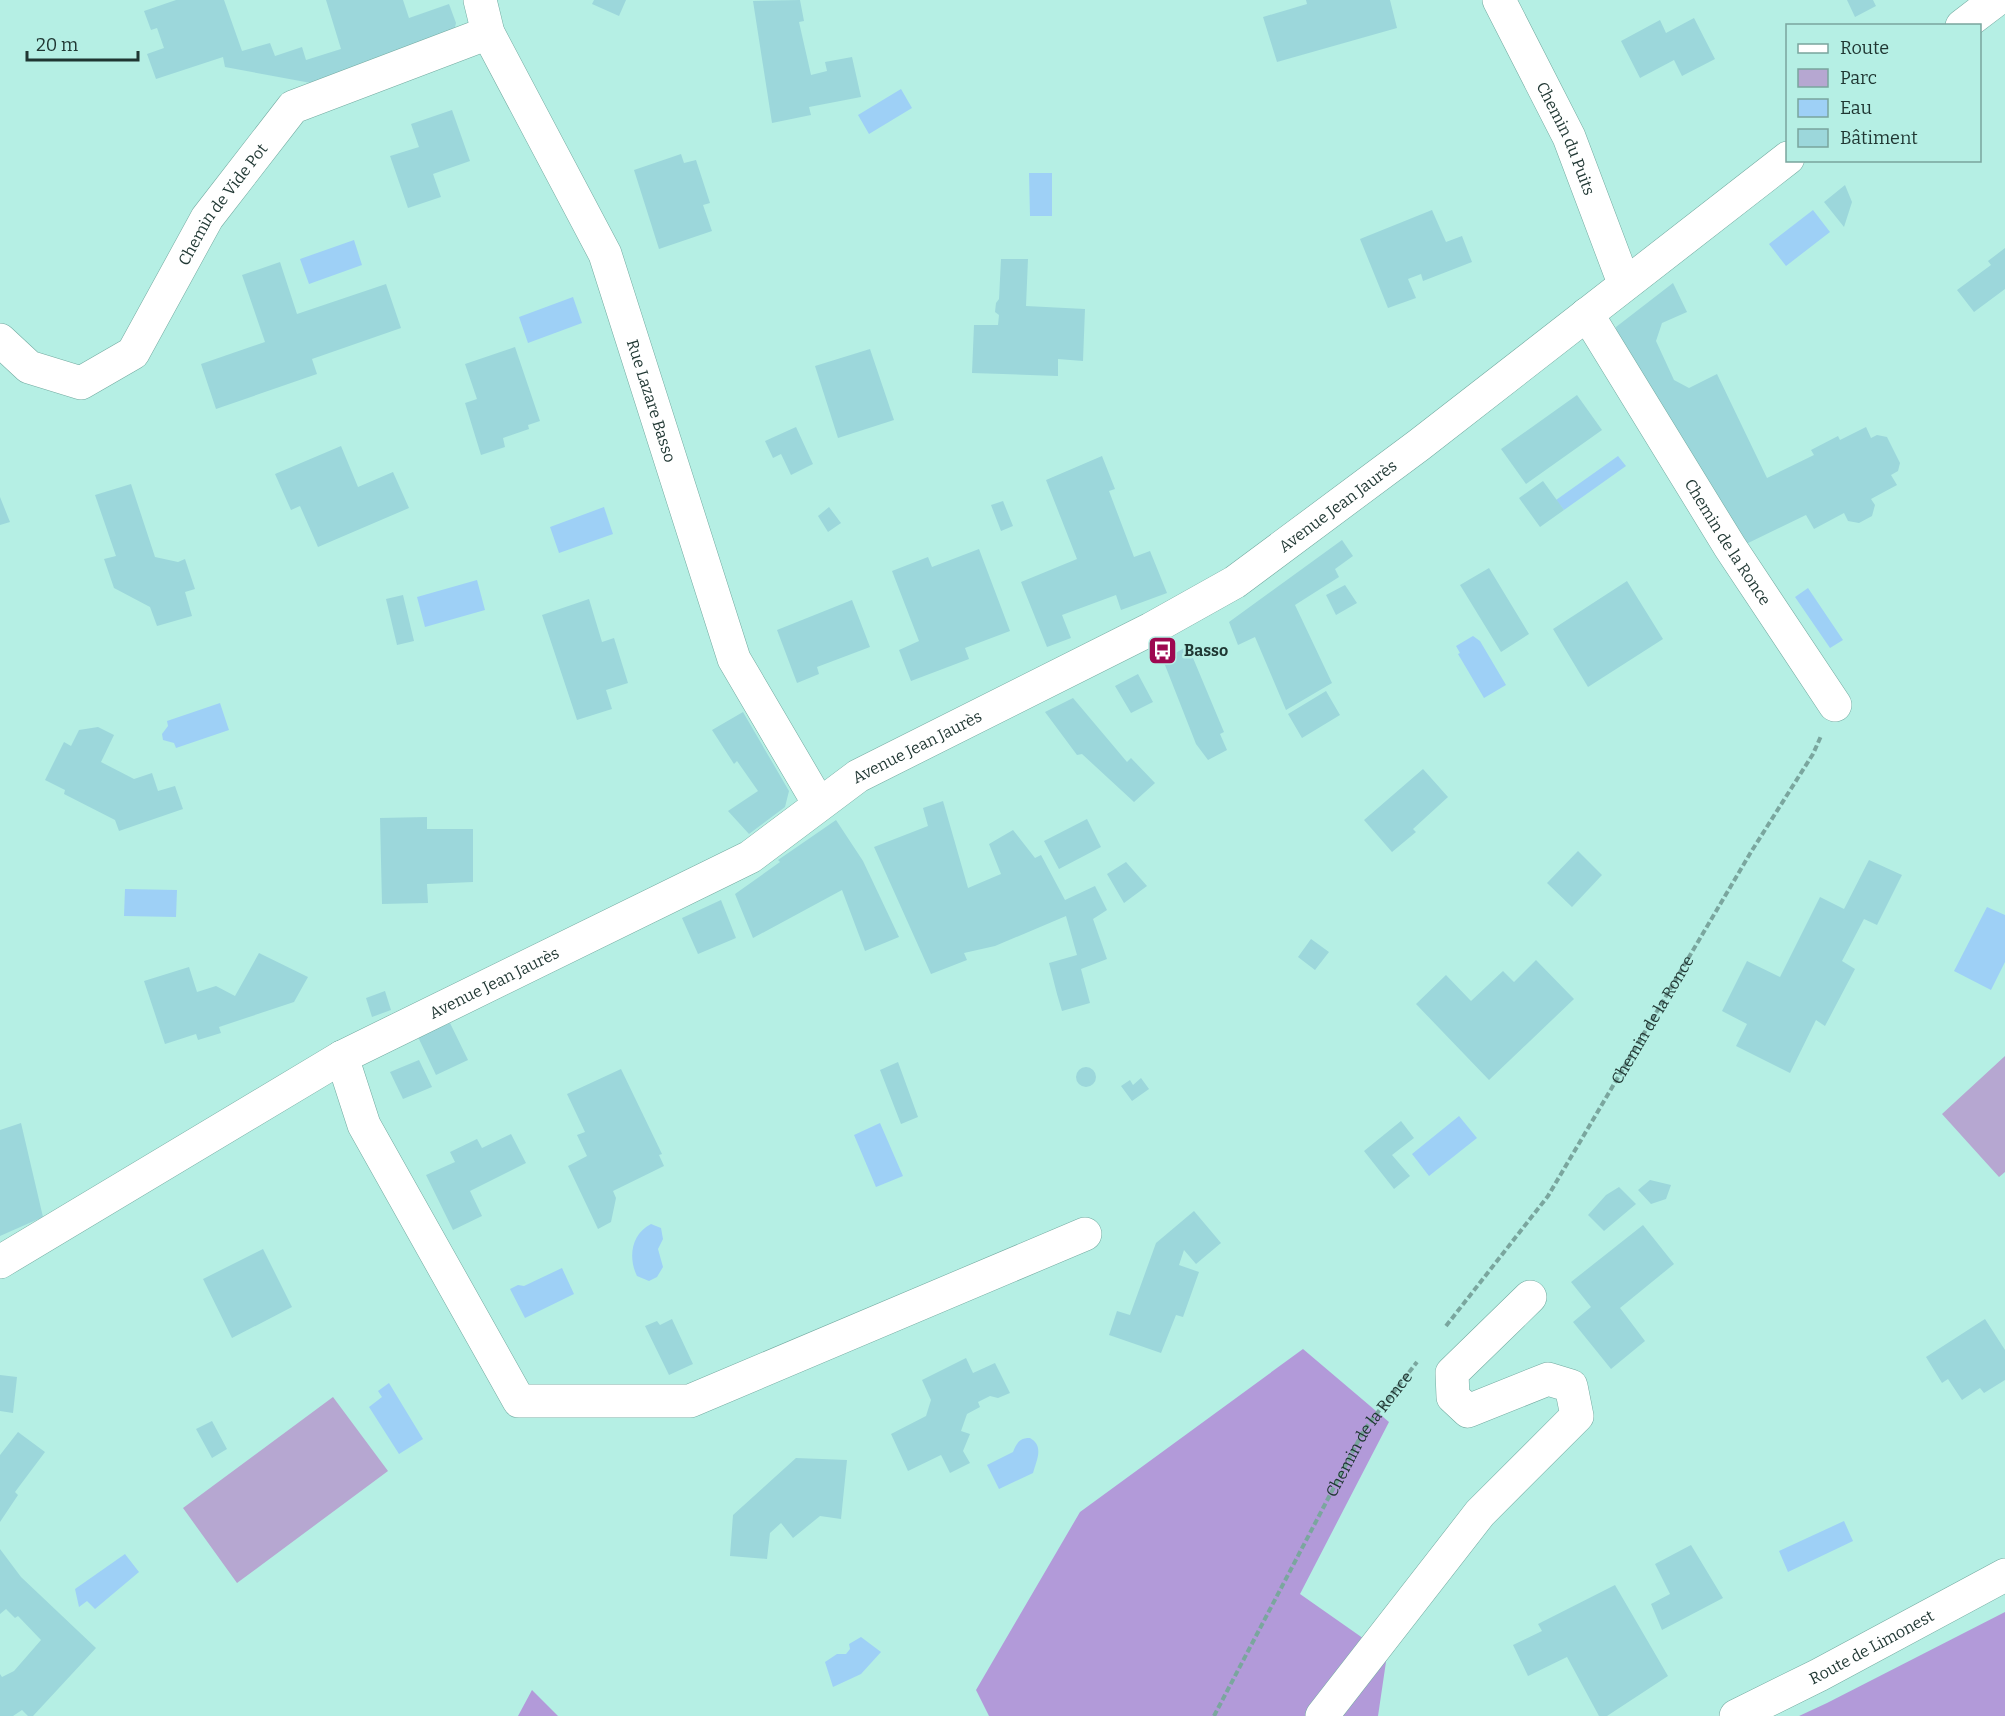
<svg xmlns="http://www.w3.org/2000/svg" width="2005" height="1716" viewBox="0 0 2005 1716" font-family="Bitter,serif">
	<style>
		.green { fill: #b6a7d1 }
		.forest { fill: #b29ad9 }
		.water { fill: #9ed0f6 }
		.building { fill: #9cd7db }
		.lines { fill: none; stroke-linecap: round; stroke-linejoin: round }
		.street-casing { stroke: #72aaa0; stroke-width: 34 }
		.secondary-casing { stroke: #72aaa0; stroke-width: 34 }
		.path { stroke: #7aa69e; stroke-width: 4; stroke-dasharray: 6 3; stroke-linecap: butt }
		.street { stroke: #fff; stroke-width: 33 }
		.secondary { stroke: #fff; stroke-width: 33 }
		.labels { text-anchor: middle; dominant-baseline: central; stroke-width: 5; stroke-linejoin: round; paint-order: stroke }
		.street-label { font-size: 16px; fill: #1f3632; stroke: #b5efe4 }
		.poi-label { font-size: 16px; font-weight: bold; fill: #1f3632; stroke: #b5efe4; text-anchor: start }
	</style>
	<rect width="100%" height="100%" fill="#b5efe4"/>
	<path class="green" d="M2005,1056V1172L1999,1177L1942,1114Z
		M333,1397L388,1471L237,1583L183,1508Z"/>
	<path class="forest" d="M1303,1349L1389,1422L1300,1594L1387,1655L1378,1716H989L976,1690L1080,1512Z
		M2005,1612V1716H1799L1827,1703Z
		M532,1690L558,1716H518Z"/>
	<path class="water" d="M901,89L912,108L869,134L858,115Z
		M1029,173H1052V216H1030Z
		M1813,210L1830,232L1786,266L1769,244Z
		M354,240L362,265L309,284L300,259Z
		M573,297L582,323L528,343L519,317Z
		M1618,456L1626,466L1564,510L1556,500Z
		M604,507L613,534L559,553L550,527Z
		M477,580L485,610L425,627L417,597Z
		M1808,588L1843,640L1830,648L1795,597Z
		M1473,636L1480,641L1506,685L1484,698L1458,654L1460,653L1456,646Z
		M220,703L229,730L176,748L174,743L163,740L162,734L168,726L167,721Z
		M125,889L177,890L176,917L124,916Z
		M1987,907L2005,915V962L1991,990L1954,971Z
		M1459,1116L1477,1138L1429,1176L1412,1154Z
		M880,1123L903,1176L876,1187L854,1135Z
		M651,1224L661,1228L663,1239L658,1249L663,1267L657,1277L649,1281L637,1276C628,1258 631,1234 651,1224Z
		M562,1268L574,1294L525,1318L510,1289L518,1285L524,1286Z
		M389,1383L423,1439L399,1454L369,1407L382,1397L378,1391Z
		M1030,1438C1044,1446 1037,1459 1033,1473L999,1489L987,1465L1013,1452C1017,1443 1019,1438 1030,1438Z
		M1844,1521L1853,1541L1788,1572L1779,1551Z
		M125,1554L139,1572L95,1609L87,1601L79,1607L75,1589Z
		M861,1637L881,1652L861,1674L833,1687L825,1662L837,1654H846L850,1649L849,1644Z"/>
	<path class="building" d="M176,0H224L242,51L270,43L275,56L302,47L306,60L341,49L326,0H403L409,18L449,4L456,23L454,32L311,83L225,67L223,57L156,79L147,54L164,48L157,28L151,30L144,11Z
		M594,0H626L619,16L592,4Z
		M800,0L804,21L799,22L811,75L827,71L825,62L852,57L861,97L809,107L811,115L772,123L753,1Z
		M1306,0H1390L1397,28L1277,62L1263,17L1307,4Z
		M1847,0H1873L1876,6L1855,17Z
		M1694,18L1715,59L1682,76L1674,60L1640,78L1621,41L1660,20L1666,33Z
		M452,110L470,161L433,174L441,197L408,208L390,156L419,147L411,124Z
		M681,154L684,163L696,160L710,203L703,205L712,231L659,249L634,170Z
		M1845,185L1852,202L1844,227L1824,202Z
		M1432,210L1446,242L1462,236L1472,262L1423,281L1421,274L1408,279L1416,298L1388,308L1360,239Z
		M2005,248V289L1974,312L1957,290L1991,265L1988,261Z
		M1001,259H1028L1026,306L1085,309L1083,361L1058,359V376L972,373L974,325H998L999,315L995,312L996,303L999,299Z
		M280,262L297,314L386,284L401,328L312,359L317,374L216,409L201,364L265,342L242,275Z
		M1673,283L1687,312L1662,323L1656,341L1674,380L1689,388L1717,374L1767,478L1814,455L1811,450L1838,436L1840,440L1866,427L1871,438L1877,435L1887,437L1900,463L1898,471L1891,475L1897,485L1871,499L1875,505L1872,516L1859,523L1848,521L1844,513L1814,529L1806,515L1744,545L1617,338L1616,327Z
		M515,347L540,421L528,425L529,429L503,438L505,447L481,455L465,403L477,399L465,364Z
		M870,349L894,420L838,438L815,366Z
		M1577,395L1602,430L1526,484L1501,449Z
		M796,427L813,464L791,475L781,454L773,458L765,441Z
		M341,446L358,487L393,472L409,508L318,547L300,506L291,510L275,474Z
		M1102,456L1115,489L1109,491L1134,557L1150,551L1167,593L1121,610L1116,595L1062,615L1071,638L1047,647L1021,582L1077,559L1046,480Z
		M1543,481L1564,510L1540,527L1519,498Z
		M131,484L155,557L178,562L185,559L195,589L185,592L192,616L157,626L150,607L114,588L104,559L116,556L95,495Z
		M0,497L10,522L0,525Z
		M1003,501L1013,526L1001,531L991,505Z
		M829,507L841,523L828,532L818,516Z
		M1342,540L1353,556L1335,569L1339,577L1295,605L1332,683L1286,710L1255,637L1238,645L1229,622Z
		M979,549L1010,631L965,648L969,659L911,681L899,650L919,641L892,571L928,557L932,567Z
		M1489,568L1529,634L1501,652L1460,585Z
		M1627,581L1663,639L1588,687L1553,629Z
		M1345,585L1357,603L1336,615L1326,595Z
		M403,595L414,641L397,645L386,599Z
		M589,599L602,642L614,638L628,683L606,690L612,709L577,720L542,615Z
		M852,600L870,647L817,667L819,674L797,683L777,630Z
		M1188,646L1224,732L1220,734L1227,750L1208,760L1196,744L1163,660Z
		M1138,674L1153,702L1131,713L1115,686Z
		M1326,691L1340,715L1302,738L1288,714Z
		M1073,698L1127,762L1131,758L1155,783L1134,802L1082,754L1077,755L1045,712Z
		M743,712L789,791L785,807L749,834L728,811L758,791L737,761L734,764L712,730Z
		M98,727L114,735L101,762L134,779L152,773L158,791L175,786L183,809L119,831L115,820L64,794L65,790L45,780L64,742L71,746L79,730Z
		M1423,769L1448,797L1413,829L1416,832L1392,852L1364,820Z
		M943,801L968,888L1001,874L989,844L1013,830L1035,858L1041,855L1065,900L1095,886L1107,910L1093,919L1107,959L1081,969L1090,1003L1062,1011L1057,994L1049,963L1077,955L1066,916L995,946L964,953L967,960L931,974L874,847L928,826L923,808Z
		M427,817V829H473V882L427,884L428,903L382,904L380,818Z
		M1087,819L1101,847L1059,869L1044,841Z
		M836,820L863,861L899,937L865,951L842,890L753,938L735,894L780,862L778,860Z
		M1578,851L1602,875L1572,907L1547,883Z
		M1869,860L1902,875L1877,925L1864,919L1842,961L1855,969L1825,1026L1816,1020L1790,1073L1736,1046L1747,1024L1722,1011L1747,961L1780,977L1820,897L1844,909Z
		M1126,862L1147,886L1124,903L1107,874Z
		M721,900L736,938L698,954L682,918Z
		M1311,939L1329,952L1315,970L1298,957Z
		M259,953L308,977L294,1002L219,1027L221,1033L198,1040L196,1034L165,1044L144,981L189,967L197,992L216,986L235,996Z
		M1536,960L1574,999L1489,1080L1416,1004L1446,975L1471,1001L1503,971L1514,982Z
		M385,991L391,1010L372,1017L366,998Z
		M450,1023L468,1060L436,1075L418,1037Z
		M419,1060L432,1087L403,1099L390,1072Z
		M898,1062L918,1117L901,1124L880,1070Z
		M1076 1077a10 10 0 1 1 20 0a10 10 0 1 1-20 0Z
		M621,1069L662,1154L659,1155L664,1166L613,1191L616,1198L611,1222L598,1229L568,1166L587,1156L577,1135L585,1132L567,1094Z
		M1141,1078L1149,1089L1132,1101L1121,1086L1130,1080L1133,1085Z
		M1401,1121L1414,1138L1392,1155L1410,1176L1394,1189L1364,1151Z
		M21,1123L43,1217L0,1236V1130Z
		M511,1134L526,1163L470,1191L482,1216L453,1230L426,1175L455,1162L450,1152L477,1139L482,1148Z
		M1650,1180L1671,1185L1666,1199L1651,1204L1638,1190Z
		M1619,1187L1636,1204L1604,1231L1588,1215L1606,1195Z
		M1194,1211L1221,1243L1196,1264L1184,1250L1179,1265L1199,1272L1183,1317L1176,1315L1161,1353L1109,1335L1117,1311L1130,1315L1156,1243Z
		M1643,1225L1674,1264L1620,1308L1645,1341L1611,1369L1573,1322L1591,1307L1571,1282Z
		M263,1249L292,1307L232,1338L203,1279Z
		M672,1319L693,1364L669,1375L645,1326L657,1321L660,1325Z
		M1985,1319L2005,1350V1380L1984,1393L1980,1388L1962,1400L1948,1379L1942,1383L1926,1357Z
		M966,1358L973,1373L995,1363L1010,1393L998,1398L990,1396L978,1402L980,1407L967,1414L961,1431L970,1434L963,1451L970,1463L950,1473L941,1455L908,1471L891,1434L926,1416L931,1400L922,1380Z
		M0,1375L17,1377L13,1413L0,1411Z
		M212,1421L227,1449L212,1458L196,1429Z
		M18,1432L45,1452L15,1492L18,1495L0,1522V1455Z
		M796,1458L847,1460L841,1519L820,1516L793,1538L781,1523L770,1533L767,1559L730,1556L733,1515Z
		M1691,1545L1723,1598L1662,1630L1651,1604L1670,1594L1655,1564Z
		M0,1549L21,1577L96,1648L33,1716H28L22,1710L13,1716H0V1674L2,1677L14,1671L41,1640L18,1616L15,1618L6,1609L0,1614Z
		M1615,1585L1668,1676L1607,1716H1599L1567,1657L1528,1676L1513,1645L1542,1631L1538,1624Z"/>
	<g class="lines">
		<defs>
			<g id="street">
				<path id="s3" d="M480,0L488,33L605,254L734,659L819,804"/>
				<path id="s4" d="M1499,0L1569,137L1624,283"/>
				<path id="s5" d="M1587,314L1730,547L1835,705"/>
				<path id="s6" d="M0,340L29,367L81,383L133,353L207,218L293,107L488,33"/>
				<path d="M342,1057L364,1125L519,1401H690L1085,1234"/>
				<path d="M1322,1716L1480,1513L1577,1416L1571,1386L1548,1379L1468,1411L1453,1397L1452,1373L1530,1297"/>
			</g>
			<g id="secondary">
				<path d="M1962,26L1996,0"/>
				<path id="s7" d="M0,1262L342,1057L750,857L858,776L1151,629L1235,582L1419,445L1788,158"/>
				<path id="s8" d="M1736,1716L1819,1675L2005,1575"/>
			</g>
		</defs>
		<use href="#street" class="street-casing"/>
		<use href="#secondary" class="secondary-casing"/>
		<g class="path">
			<path id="s1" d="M1446,1326L1548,1196L1751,852L1813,754L1821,736"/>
			<path id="s2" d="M1214,1716L1364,1430L1417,1362"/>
		</g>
		<use href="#street" class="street"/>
		<use href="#secondary" class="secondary"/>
	</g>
	<defs>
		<symbol id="bus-square" viewBox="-11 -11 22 22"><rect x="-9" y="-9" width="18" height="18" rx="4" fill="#9e0850" stroke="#b5efe4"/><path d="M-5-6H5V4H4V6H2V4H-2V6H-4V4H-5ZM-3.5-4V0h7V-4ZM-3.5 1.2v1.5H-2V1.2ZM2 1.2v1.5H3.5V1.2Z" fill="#fff"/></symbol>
	</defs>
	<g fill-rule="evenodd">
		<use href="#bus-square" x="1146" y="634" width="33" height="33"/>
	</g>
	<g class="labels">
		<g class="street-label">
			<text stroke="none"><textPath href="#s4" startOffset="154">Chemin du Puits</textPath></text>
			<text stroke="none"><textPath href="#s6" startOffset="328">Chemin de Vide Pot</textPath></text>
			<text stroke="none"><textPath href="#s3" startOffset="438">Rue Lazare Basso</textPath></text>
			<text stroke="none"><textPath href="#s7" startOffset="1540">Avenue Jean Jaurès</textPath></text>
			<text stroke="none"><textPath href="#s5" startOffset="268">Chemin de la Ronce</textPath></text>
			<text stroke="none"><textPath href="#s7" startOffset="1054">Avenue Jean Jaurès</textPath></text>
			<text stroke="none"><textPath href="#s7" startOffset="568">Avenue Jean Jaurès</textPath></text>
			<text stroke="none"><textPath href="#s1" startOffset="370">Chemin de la Ronce</textPath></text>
			<text stroke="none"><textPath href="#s2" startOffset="322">Chemin de la Ronce</textPath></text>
			<text stroke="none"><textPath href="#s8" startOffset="152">Route de Limonest</textPath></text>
		</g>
		<g class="poi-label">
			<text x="1184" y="650">Basso</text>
		</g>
	</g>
	<rect x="1786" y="24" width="195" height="138" fill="#b5efe4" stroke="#79a59d" stroke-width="1.5"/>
	<rect x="1798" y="44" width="30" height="9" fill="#ffffff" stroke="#79a59d" stroke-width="1.5"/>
	<text x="1840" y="54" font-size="18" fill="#1f3632">Route</text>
	<rect x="1798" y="69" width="30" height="18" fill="#b6a7d1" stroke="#79a59d" stroke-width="1.5"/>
	<text x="1840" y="84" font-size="18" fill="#1f3632">Parc</text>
	<rect x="1798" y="99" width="30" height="18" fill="#9ed0f6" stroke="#79a59d" stroke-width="1.5"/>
	<text x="1840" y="114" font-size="18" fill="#1f3632">Eau</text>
	<rect x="1798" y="129" width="30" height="18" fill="#9cd7db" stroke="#79a59d" stroke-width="1.5"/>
	<text x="1840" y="144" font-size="18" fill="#1f3632">Bâtiment</text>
	<path d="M27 51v9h111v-9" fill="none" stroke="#1f3632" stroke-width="3"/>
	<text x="36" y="51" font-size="18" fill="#1f3632" stroke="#b5efe4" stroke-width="4.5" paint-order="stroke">20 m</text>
</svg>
